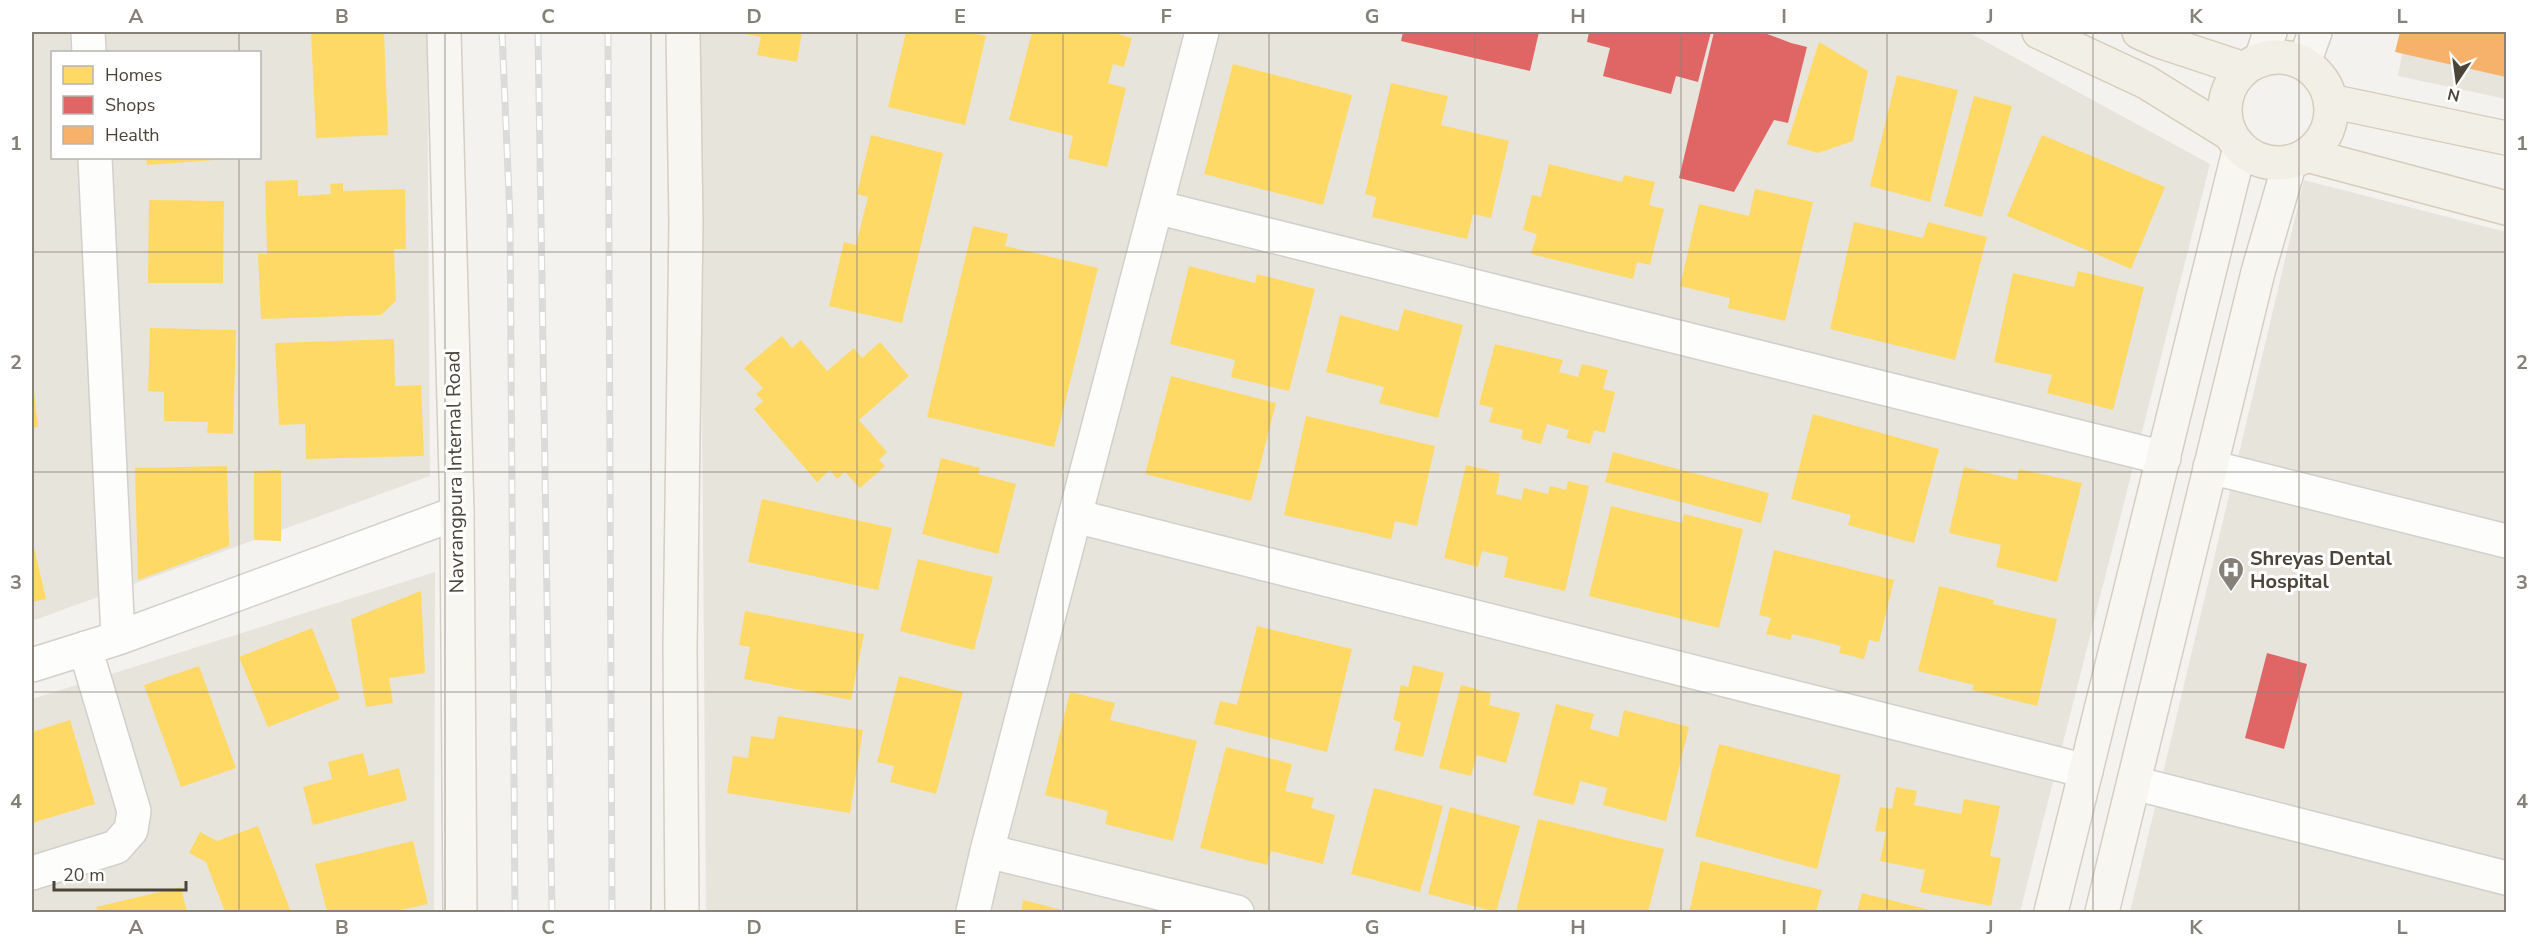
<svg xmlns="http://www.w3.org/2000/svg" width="2538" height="944" viewBox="0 0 2538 944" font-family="'Nunito Sans',sans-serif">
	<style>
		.residential { fill: #e7e4dc; fill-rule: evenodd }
		.homes { fill: #ffd966 }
		.shops { fill: #e06666 }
		.health { fill: #f6b26b }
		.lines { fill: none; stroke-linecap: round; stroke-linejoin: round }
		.street-casing { stroke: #d2d0cb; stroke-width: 36 }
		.secondary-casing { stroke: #d3cfc5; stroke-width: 36 }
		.primary-casing { stroke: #d6cebb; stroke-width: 36 }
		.street { stroke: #fdfdfc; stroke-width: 33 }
		.secondary { stroke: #f7f6f1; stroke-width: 33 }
		.primary { stroke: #f2efe6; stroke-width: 33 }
		.rail-casing { stroke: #dbdbda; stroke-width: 7 }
		.rail { stroke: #fff; stroke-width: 4.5; stroke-dasharray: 14; stroke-linecap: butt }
		.grid { fill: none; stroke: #868178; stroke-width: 1.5; stroke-opacity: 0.55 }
		.labels { text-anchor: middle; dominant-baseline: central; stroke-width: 6; stroke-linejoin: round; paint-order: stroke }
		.street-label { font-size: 20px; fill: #4b4439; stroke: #fff }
		.poi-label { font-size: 20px; font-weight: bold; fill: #4b4439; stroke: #fff; text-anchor: start }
		.neatline { fill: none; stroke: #868178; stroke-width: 2 }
		.grid-label { font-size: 20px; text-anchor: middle; font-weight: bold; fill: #868178 }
	</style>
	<rect width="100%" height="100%" fill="#f4f2ee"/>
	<path class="residential" d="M32,32H427L430,476L32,621ZM52,52H260V158H52Z
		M699,32H1968L2210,164L2020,912H706Z
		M2406,32H2506V99L2398,76Z
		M2304,180L2506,232V912H2130Z
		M435,572L434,912H32V699Z"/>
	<path class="homes" d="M311,32H384L388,135L316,138Z
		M734,32H802L797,62L757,55L761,37Z
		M906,32H966L986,36L965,125L888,107Z
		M1032,32H1111L1132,38L1124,67L1113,64L1108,83L1126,88L1107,167L1068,158L1073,136L1009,120Z
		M1819,42L1868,71L1853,141L1818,153L1787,144Z
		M1233,64L1352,95L1323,205L1204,174Z
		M1897,75L1958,90L1930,202L1870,186Z
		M1391,83L1448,96L1441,125L1509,141L1491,218L1473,214L1467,239L1372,217L1376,197L1365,194Z
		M1974,96L2012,106L1982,217L1944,206Z
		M871,135L943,153L902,323L829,306L844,242L856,245L868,197L857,194Z
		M2042,135L2165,187L2131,269L2007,216Z
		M146,158H229V159L147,165Z
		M1549,164L1622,182L1624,175L1655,182L1649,205L1664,209L1650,265L1637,262L1633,279L1531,254L1537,234L1523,230L1532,195L1541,197Z
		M298,180V196L331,194L330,184L343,183V191L405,189L406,249H394L396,301L381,315L261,319L258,254H267L265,181Z
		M1755,189L1813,202L1785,321L1728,308L1730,298L1680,286L1699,204L1749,216Z
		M149,200L224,201L223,283H148Z
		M1854,222L1923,238L1928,222L1987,237L1955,360L1830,329Z
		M973,226L1008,234L1005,246L1098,268L1054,447L927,417Z
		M1189,266L1255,283L1257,274L1315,289L1289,391L1231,377L1235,360L1170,344Z
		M2078,271L2144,287L2113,410L2047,393L2052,375L1994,362L2013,273L2074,287Z
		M1404,309L1463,325L1438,418L1379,403L1384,387L1326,372L1340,315L1398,331Z
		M150,328L236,330L233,434L207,433L208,422L164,421V392L148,391Z
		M782,336L792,348L801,340L827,371L854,348L862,358L880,342L909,376L859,420L887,452L879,460L885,466L860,488L845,472L837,479L830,470L817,482L754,409L763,401L756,394L763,388L744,368Z
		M394,339L395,386L421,385L424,456L306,459L305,424L279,425L275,343Z
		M1495,344L1563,360L1559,372L1578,377L1582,364L1608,370L1603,389L1615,392L1605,433L1594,430L1590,444L1566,438L1569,430L1547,424L1541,444L1521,439L1523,430L1489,422L1493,408L1479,404Z
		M32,374L38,427L32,428Z
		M1171,376L1276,403L1251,501L1145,474Z
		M1813,414L1939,449L1914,543L1848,525L1851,515L1791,499Z
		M1306,416L1435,446L1417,526L1395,521L1391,539L1284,515Z
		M1613,452L1769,493L1761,523L1605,482Z
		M941,458L980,468L978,474L1016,484L998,554L922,534Z
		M1466,465L1500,473L1496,494L1521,500L1524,488L1548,494L1550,486L1566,490L1568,481L1589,486L1565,591L1504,577L1508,557L1482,551L1478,567L1444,558Z
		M227,466L229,546L138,580L135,468Z
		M1964,467L2017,480L2019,469L2082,483L2057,582L1996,567L2001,545L1949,533Z
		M281,470V541L254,540V471Z
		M762,499L892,528L878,590L748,562Z
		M1611,506L1682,523L1684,514L1743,529L1719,628L1589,596Z
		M32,539L46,599L32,602Z
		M1774,550L1894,580L1879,642L1869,640L1864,659L1839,653L1841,646L1818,640L1792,634L1791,640L1766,634L1771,618L1759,615Z
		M918,559L993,577L974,650L900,631Z
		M1939,586L1994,600L1993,604L2057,619L2037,706L1972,690L1974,685L1918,671Z
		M421,591L425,673L389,678L393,703L366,707L351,619Z
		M745,611L864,634L851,700L744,679L750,647L739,645Z
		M1257,626L1352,649L1327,752L1214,724L1220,701L1237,705Z
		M312,628L340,699L268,727L239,657Z
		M1413,665L1444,673L1423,757L1394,750L1401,722L1393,720L1401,685L1408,687Z
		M199,666L236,768L181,787L144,685Z
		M899,676L963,692L936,794L890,782L894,766L877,762Z
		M1461,685L1491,693L1489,705L1520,713L1506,763L1477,755L1471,776L1439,768Z
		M1070,692L1115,703L1110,720L1197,741L1173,841L1105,824L1108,811L1045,795Z
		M1556,704L1594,714L1590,729L1618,737L1624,710L1689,727L1666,821L1603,805L1607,788L1580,781L1574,805L1533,795Z
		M778,716L863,730L850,813L727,793L733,756L748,758L751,736L774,739Z
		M70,720L95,804L32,823V732Z
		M1719,744L1841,775L1817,869L1695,836Z
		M1226,747L1292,764L1285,791L1314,798L1311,808L1335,815L1323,864L1271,851L1267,865L1200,848Z
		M363,753L369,776L399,768L407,800L313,825L303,787L332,779L328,762Z
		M1896,787L1917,791L1914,805L1961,814L1964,799L2000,806L1990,856L2001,858L1991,906L1920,892L1925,870L1880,861L1886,832L1875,831L1880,807L1892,809Z
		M1374,788L1443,806L1420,892L1351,874Z
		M1450,807L1520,826L1496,912L1428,894Z
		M1538,819L1664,849L1648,912H1516Z
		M258,826L291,912H225L206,862L189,853L200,832L217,841Z
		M413,841L428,904L391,912H327L315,864Z
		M1701,861L1822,890L1816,912H1689Z
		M181,887L187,912H98L96,907Z
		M1862,893L1938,912H1857Z
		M1023,900L1070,912H1021Z"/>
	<path class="shops" d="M1403,32H1539L1530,71L1401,41Z
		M1589,32H1711L1698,82L1676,76L1671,94L1603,76L1610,48L1587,42Z
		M1714,32H1762L1791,43L1807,47L1788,123L1774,120L1734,192L1679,178Z
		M2267,653L2307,664L2284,749L2245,738Z"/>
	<path class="health" d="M2400,32H2506V77L2395,52Z"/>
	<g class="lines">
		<defs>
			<path id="street" d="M88,32L89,52
				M95,158L118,638
				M1156,207L2164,458
				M2210,467L2506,541
				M1075,516L2086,771
				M32,665L118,638L457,513
				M2134,783L2506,878
				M987,851L1237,912
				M32,873L116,847L131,830L134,811L85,648
				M973,912L987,851L1202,32"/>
			<path id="secondary" d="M444,32L457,513L460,912
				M2261,60L2270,32
				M2304,63L2315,32
				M682,912L680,647L686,223L683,32
				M2051,912L2240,147
				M2102,912L2258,272L2290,162"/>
			<path id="primary" d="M2039,32L2146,82L2230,134
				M2139,32L2159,41L2244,69
				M2225 110a53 53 0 1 1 106 0a53 53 0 1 1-106 0Z
				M2330,101L2506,138
				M2307,155L2506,208"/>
		</defs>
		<use href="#street" class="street-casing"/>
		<use href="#secondary" class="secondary-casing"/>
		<use href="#primary" class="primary-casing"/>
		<use href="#street" class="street"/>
		<use href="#secondary" class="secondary"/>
		<use href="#primary" class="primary"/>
		<defs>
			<path id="rail" d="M502,32L510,218L515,912
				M538,32L552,912
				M608,32L612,912"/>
		</defs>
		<use href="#rail" class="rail-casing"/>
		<use href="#rail" class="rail"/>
	</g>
	<path class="grid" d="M239,32V52M445,32V912M651,32V912M857,32V912M1063,32V912M1269,32V912M1475,32V912M1681,32V912M1887,32V912M2093,32V912M2299,32V912M239,158V912M32,252H2506M32,472H2506M32,692H2506"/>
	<defs>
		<symbol id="hospital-pin" viewBox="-11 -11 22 30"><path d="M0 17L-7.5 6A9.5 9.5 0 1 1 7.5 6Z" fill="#868178" stroke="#fff"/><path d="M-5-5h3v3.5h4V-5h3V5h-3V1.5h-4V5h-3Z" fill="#fff"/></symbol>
	</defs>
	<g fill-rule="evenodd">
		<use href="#hospital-pin" x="2216" y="555" width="30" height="40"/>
	</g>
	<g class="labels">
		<g class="street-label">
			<text transform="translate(455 472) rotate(-91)">Navrangpura Internal Road</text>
		</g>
		<g class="poi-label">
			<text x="2250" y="558">Shreyas Dental<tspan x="2250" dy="23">Hospital</tspan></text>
		</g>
	</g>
	<rect width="2538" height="944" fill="none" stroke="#ffffff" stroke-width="66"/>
	<rect x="51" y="51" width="210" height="108" fill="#ffffff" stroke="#b7b4b0" stroke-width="1.5"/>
	<rect x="63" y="66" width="30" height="18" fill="#ffd966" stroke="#b7b4b0" stroke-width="1.5"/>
	<text x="105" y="81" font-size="18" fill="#4b4439">Homes</text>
	<rect x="63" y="96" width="30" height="18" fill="#e06666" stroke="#b7b4b0" stroke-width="1.5"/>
	<text x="105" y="111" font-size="18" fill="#4b4439">Shops</text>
	<rect x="63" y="126" width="30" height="18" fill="#f6b26b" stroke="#b7b4b0" stroke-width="1.5"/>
	<text x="105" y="141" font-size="18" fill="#4b4439">Health</text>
	<g transform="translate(2457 81) rotate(193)" stroke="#ffffff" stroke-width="4.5" paint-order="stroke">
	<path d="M0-4.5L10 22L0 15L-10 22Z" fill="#4b4439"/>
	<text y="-9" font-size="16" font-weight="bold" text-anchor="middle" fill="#4b4439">N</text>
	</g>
	<path d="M54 881v9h132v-9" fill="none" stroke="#4b4439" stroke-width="3"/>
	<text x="63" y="881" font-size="18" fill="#4b4439" stroke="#ffffff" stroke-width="4.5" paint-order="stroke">20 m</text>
	<rect x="33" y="33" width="2472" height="878" class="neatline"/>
	<g class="grid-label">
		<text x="136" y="23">A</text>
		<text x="342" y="23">B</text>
		<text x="548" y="23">C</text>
		<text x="754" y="23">D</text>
		<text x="960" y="23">E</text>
		<text x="1166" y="23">F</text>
		<text x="1372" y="23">G</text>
		<text x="1578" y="23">H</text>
		<text x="1784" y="23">I</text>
		<text x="1990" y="23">J</text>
		<text x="2196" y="23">K</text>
		<text x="2402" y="23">L</text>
		<text x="16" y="150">1</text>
		<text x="2522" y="150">1</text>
		<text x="16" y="369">2</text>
		<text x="2522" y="369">2</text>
		<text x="16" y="589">3</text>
		<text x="2522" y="589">3</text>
		<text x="16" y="808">4</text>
		<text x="2522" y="808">4</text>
		<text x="136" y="934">A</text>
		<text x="342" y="934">B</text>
		<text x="548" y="934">C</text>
		<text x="754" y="934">D</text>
		<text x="960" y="934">E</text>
		<text x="1166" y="934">F</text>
		<text x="1372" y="934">G</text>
		<text x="1578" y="934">H</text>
		<text x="1784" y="934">I</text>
		<text x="1990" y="934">J</text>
		<text x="2196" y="934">K</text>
		<text x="2402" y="934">L</text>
	</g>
</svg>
